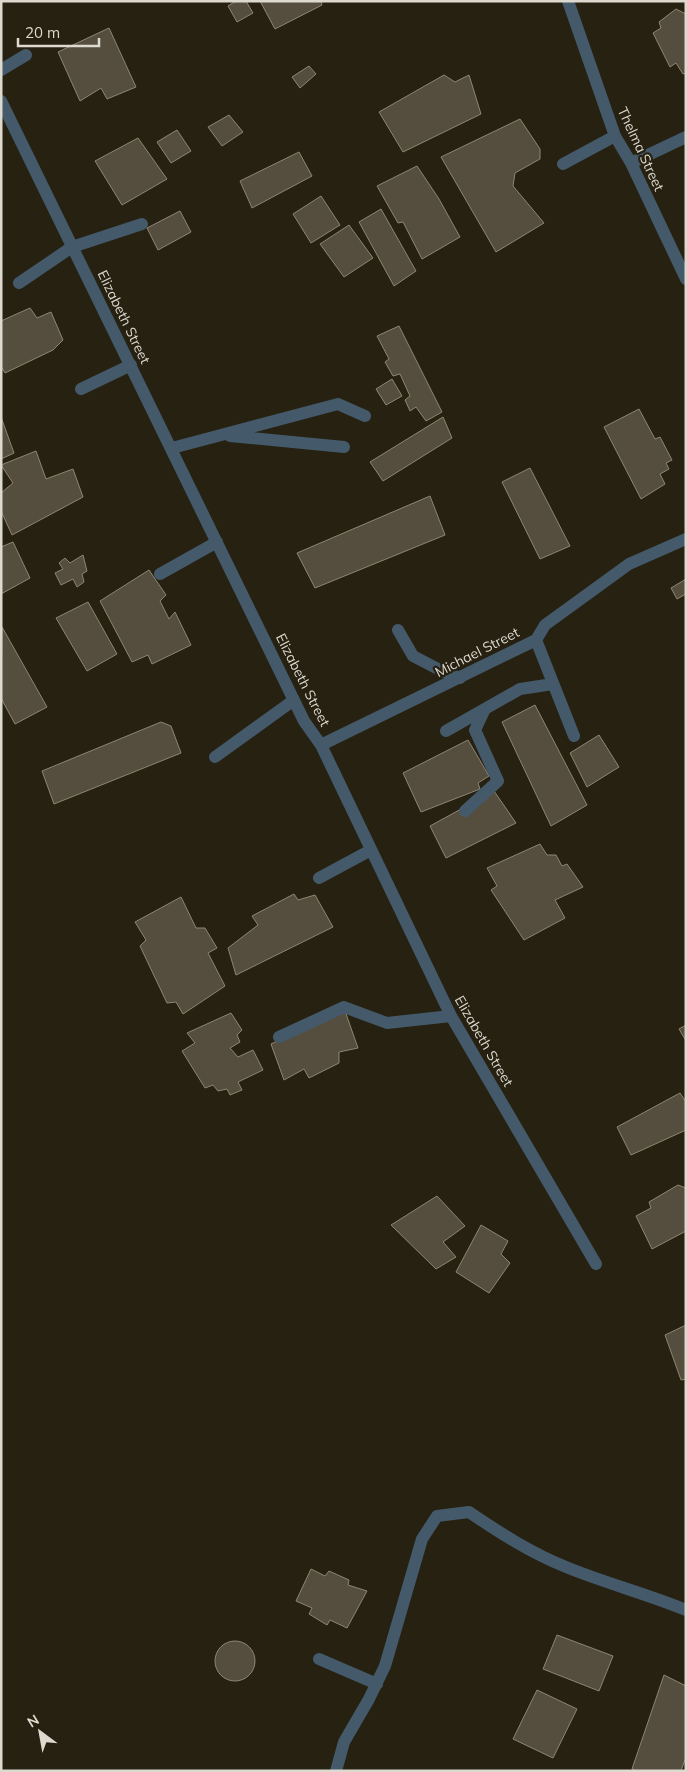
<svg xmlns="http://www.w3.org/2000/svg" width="687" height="1772" viewBox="0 0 687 1772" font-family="Mulish,sans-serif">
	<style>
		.building { fill: #554e3e; stroke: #8e8674 }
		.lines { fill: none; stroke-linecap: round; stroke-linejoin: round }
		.minor { stroke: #445a6a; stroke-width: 12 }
		.labels { text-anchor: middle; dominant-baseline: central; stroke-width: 4.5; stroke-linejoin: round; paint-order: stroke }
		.street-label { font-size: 14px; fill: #ddd9cf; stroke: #272112 }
	</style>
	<rect width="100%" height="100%" fill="#272112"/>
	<path class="building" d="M236,1H246L253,13L237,22L228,6Z
		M260,1H321L322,5L275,29Z
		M676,9L686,14V73L683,74L676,63L670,67L653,33L661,28L659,22Z
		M109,28L136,87L107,99L101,88L80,101L58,52Z
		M309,66L316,74L300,88L292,77Z
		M444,75L455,82L469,75L481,114L403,152L379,112Z
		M229,115L243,132L222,146L208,127Z
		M520,119L540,149V159L515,173L513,186L544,223L496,252L441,157Z
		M177,130L191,151L171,163L157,142Z
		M138,138L167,179L122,205L95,161Z
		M299,152L312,176L252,208L240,181Z
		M417,166L439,199L460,237L422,259L403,222L398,223L377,186Z
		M321,196L340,225L311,243L293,214Z
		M381,209L416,271L394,286L359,222Z
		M180,211L191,232L158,250L147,228Z
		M349,225L373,258L344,277L320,244Z
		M30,308L37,318L51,312L63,340L53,350L5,373L1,366V321Z
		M399,326L442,412L426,421L416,407L410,411L405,400L410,396L400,374L393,376L385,362L389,359L377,336Z
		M392,379L402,396L386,405L376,389Z
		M639,409L655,439L660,437L672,460L666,463L669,469L660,474L665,484L641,499L604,427Z
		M1,417L14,453L1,459Z
		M443,417L452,438L383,481L370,462Z
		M36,451L46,479L73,469L83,497L12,535L1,511V493L13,483L1,465Z
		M530,468L570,546L540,559L502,482Z
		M430,496L445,535L315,588L297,553Z
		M13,542L30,578L1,594V547Z
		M83,555L87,571L82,574L84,582L77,587L73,579L61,585L55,573L63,569L59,563L65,558L70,563Z
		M149,570L166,595L160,601L169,619L175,612L191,645L152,664L148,655L132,662L100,601Z
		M686,579V594L677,599L671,588Z
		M88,602L117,654L87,671L56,618Z
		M2,627L47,707L15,724L1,698Z
		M535,705L587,805L551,826L502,722Z
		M161,722L171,726L181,753L54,804L42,771Z
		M599,735L619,767L587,787L570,753Z
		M468,740L489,776L478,783L480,789L421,812L403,773Z
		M494,791L516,823L446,858L430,826Z
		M540,844L547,855H556L562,866L567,864L583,887L555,900L565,918L524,940L491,890L497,886L487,868Z
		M294,894L298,900L315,895L333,927L236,975L228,948L258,925L252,916Z
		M181,897L196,928H205L217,948L208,953L225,986L183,1014L176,1002L167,1003L140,946L146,940L135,922Z
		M344,1008L358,1048L339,1052V1063L309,1078L304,1069L284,1080L271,1044Z
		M231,1013L242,1030L237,1035L240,1042L230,1048L238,1057L253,1050L263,1070L238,1082L242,1090L230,1095L227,1089L218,1091L213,1085L205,1088L182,1051L195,1043L187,1033Z
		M686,1025V1041L679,1029Z
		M680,1093L686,1102V1130L631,1155L617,1127Z
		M678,1185L686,1188V1231L652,1249L636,1216L651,1208L649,1202Z
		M437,1196L465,1226L443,1242L456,1257L436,1269L391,1225Z
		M481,1225L508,1241L501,1254L510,1263L489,1293L456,1272Z
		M686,1325V1379L681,1380L665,1335Z
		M311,1569L325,1576L329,1571L349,1580L348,1585L367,1591L347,1628L330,1620L327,1625L309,1614L312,1608L296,1601Z
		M557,1635L613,1656L599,1691L543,1669Z
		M215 1661a20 20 0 1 1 40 0a20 20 0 1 1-40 0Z
		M664,1675L686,1686V1757L681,1771H637L632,1769Z
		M537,1690L577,1709L553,1758L513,1739Z"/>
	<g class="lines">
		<path class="minor" d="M568,1L615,136L631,163L686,279
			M1,70L26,55
			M1,101L304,721L321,745L451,1016L596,1264
			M631,163L686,137
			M563,164L615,136
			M19,283L72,247L142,224
			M81,389L131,365
			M230,436L344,447
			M172,448L338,404L365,416
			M160,574L217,542
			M398,630L413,656L442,671L460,678
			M536,640L574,736
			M446,731L520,689L553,684
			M321,745L536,640L545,625L629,564L686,539
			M215,757L294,700
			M465,811L498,781L475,730L485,709
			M319,878L371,850
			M279,1037L344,1007L387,1023L451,1016
			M319,1659L377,1684
			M336,1771L344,1742L369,1699L385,1666L422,1539L437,1516L469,1512C500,1533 531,1553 566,1567C605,1583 647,1594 686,1610"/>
	</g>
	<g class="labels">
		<g class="street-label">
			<text transform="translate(641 149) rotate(65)">Thelma Street</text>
			<text transform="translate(124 317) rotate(64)">Elizabeth Street</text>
			<text transform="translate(477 652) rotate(-27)">Michael Street</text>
			<text transform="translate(303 680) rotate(63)">Elizabeth Street</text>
			<text transform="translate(484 1041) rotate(60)">Elizabeth Street</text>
		</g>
	</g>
	<rect width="687" height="1772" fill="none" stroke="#ddd9cf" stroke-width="5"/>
	<g transform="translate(40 1732) rotate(328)" stroke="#272112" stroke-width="4" paint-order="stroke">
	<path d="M0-4L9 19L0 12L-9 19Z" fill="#ddd9cf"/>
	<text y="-8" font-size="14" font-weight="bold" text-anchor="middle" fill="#ddd9cf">N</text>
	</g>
	<path d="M18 38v8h81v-8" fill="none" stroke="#ddd9cf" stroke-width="2.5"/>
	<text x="25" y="38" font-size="15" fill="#ddd9cf" stroke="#272112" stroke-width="4" paint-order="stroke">20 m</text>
</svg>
